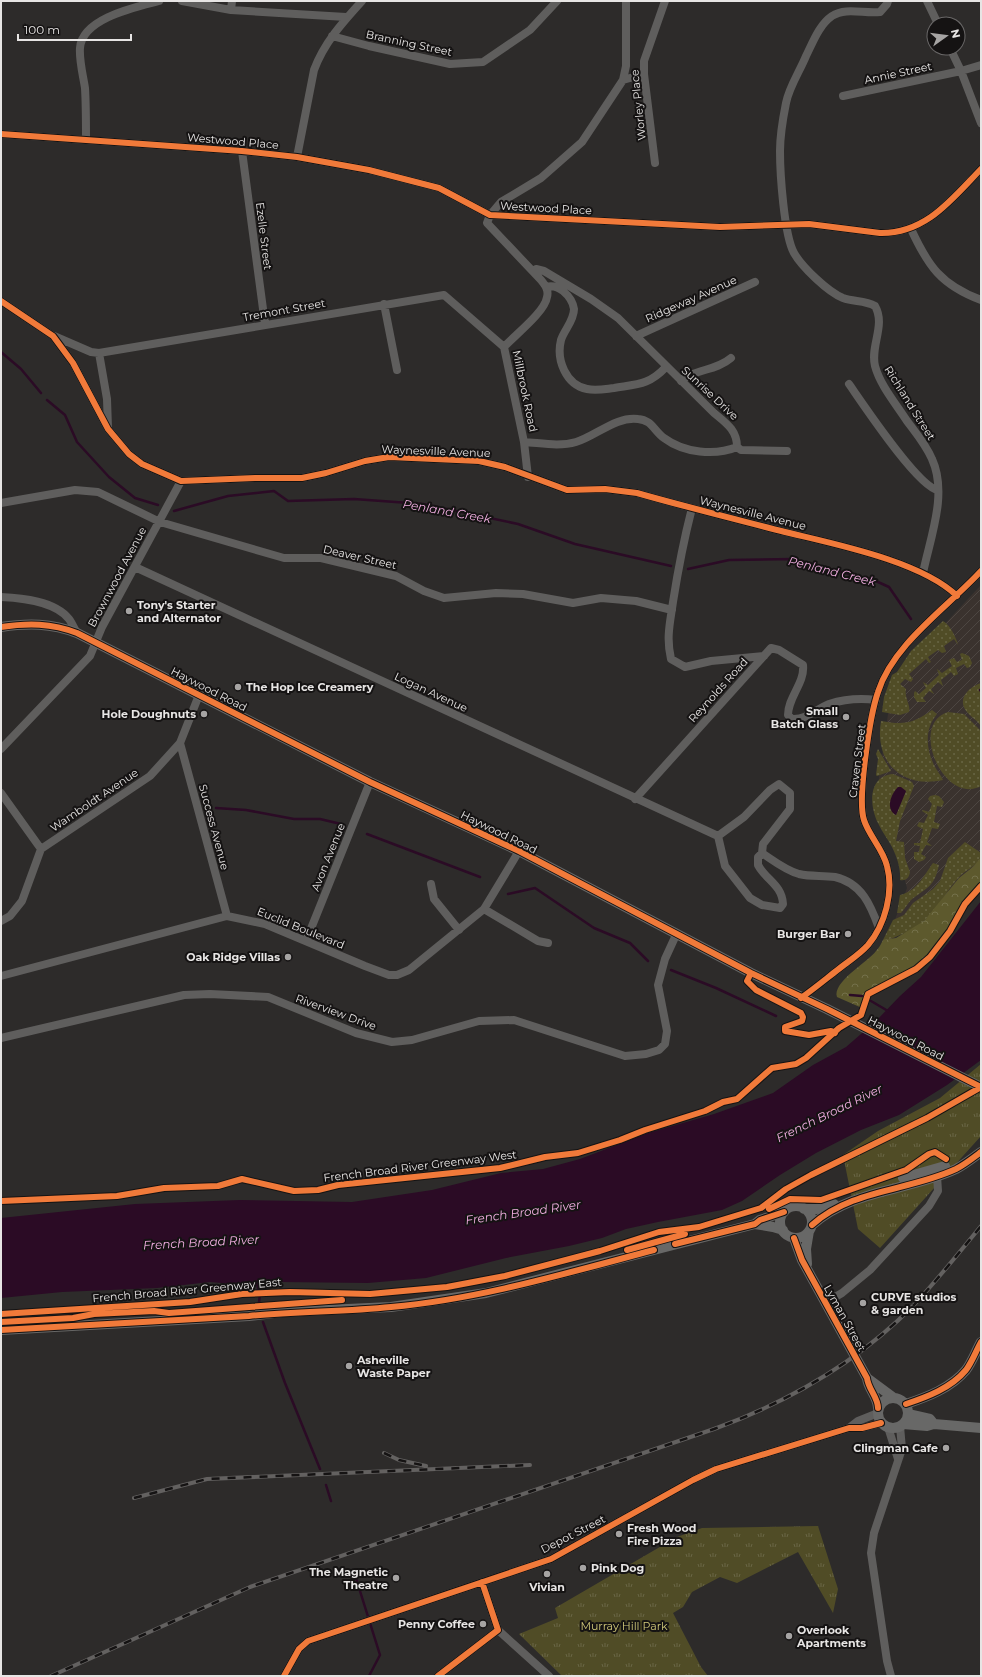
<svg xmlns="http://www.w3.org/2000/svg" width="982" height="1677" viewBox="0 0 982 1677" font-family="Montserrat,sans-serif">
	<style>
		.industrial { fill: url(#industrial-furrows) }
		.grass { fill: url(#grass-dots); fill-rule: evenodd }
		.forest { fill: url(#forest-crowns) }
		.park { fill: url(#park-tufts) }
		.water { fill: #2b0b25 }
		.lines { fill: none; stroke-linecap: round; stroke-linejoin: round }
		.stream { stroke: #2b0b25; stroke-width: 2.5 }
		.minor { stroke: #5f5e5d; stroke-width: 8 }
		.major { stroke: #686867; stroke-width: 10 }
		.rail-casing { stroke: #636160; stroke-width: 4 }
		.rail { stroke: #151313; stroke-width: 2.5; stroke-dasharray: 8; stroke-linecap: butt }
		.cycleway-casing { stroke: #151313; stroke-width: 8 }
		.cycleway { stroke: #f17a3a; stroke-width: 6 }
		.poi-dot { fill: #a6a4a3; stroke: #151313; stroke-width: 1.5 }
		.labels { text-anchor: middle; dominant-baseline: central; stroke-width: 4; stroke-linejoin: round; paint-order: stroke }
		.street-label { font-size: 11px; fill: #e7e5e4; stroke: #151313 }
		.poi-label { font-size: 11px; font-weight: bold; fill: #e7e5e4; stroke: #151313; text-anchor: start }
		.park-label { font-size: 11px; fill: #d1c97a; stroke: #151313 }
		.water-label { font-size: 12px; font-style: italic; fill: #f2afe2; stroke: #151313 }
	</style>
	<defs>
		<pattern id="industrial-furrows" width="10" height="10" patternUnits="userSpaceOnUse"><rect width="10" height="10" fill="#3a322e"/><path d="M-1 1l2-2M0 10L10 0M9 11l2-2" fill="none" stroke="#4d4642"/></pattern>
		<pattern id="grass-dots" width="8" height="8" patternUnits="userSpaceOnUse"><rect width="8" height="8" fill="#504c26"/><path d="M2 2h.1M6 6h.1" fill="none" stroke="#696645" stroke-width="1.8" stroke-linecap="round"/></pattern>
		<pattern id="forest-crowns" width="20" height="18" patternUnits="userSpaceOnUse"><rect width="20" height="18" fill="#5d592d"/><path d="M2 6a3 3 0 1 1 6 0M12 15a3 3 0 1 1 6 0" fill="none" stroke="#74714b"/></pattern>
		<pattern id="park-tufts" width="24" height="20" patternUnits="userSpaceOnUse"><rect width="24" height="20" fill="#504c26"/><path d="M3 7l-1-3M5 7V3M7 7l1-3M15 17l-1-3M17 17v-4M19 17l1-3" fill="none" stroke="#696645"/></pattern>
	</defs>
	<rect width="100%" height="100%" fill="#2d2b2a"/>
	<path class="industrial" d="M981,585V868L885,946L907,888L896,848L875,806L891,693L940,629Z"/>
	<path class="grass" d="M943,621C950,625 956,637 958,645L954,639L944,646L946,652L942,653L938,650L928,657L931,662L929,663L926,659L909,674L913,679L911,682L905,679L900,684L906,689C904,698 911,705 909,712L900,715L882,712L884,697L892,675L897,672L911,651Z
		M962,653L969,656L972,663L970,667L967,668L964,664L956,668L958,674L954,676L951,672L941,680L943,686L938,682L931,689L934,694L929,691L923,698L926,702H917L914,697V693L915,691L919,694L926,688L923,682L928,685L939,675L937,669L942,673L952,666L949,660L954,658L957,662L962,660L960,654Z
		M981,683V726C977,720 971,717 967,712C956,699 969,687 981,683Z
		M932,710L937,714C924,729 926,750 935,767C937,771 941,775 943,780C902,789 874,762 881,721C903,725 913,724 932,710Z
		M948,712L964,714L981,731V786C944,806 908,724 948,712Z
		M878,749L891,771L877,776L876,775L878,759L876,754Z
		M893,774L912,782L914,786L900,821L896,841L904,842L905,858L910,872C909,878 906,881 900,880C901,869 897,857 892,847C888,839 882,832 878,823C869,805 868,776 893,774ZM906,791L896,815L892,811L891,799Z
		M935,795L939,796L944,802L942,807L937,806L934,822L940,824L938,829L932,828L927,842L932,846L926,845L921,854L926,857L924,860L919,862L914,859V852H919L920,846L914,845V843H920L923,829L917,826L919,822L924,823L928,815L922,811L923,810L929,812L932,804L928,799L930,796Z
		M965,842L981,853C981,864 968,869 961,875C947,889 939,908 924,921C918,927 891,941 883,940L893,920L904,915L913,903L933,889L940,881L948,858Z
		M933,863L939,865C934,888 927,887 911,900C907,904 905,909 901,913H897L900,895C917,891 923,877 933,863Z"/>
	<path class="forest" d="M981,857V883L963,904L947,935L926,959L915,969L867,992L864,994L862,1008L837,997C832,982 868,962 876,951C879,948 881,944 883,940L896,938L924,921L959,878L974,866Z"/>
	<path class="park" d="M981,1064V1136L880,1248L858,1229L843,1155L878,1131L940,1098Z
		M818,1526L838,1589L833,1613L798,1552L737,1583L720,1577L692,1592L683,1607L673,1613L701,1667L708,1676H562L519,1634L558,1618L555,1608L677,1537L702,1528Z"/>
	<path class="water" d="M898,787H901L906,791L896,815C885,809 891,794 898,787Z
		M981,901V1060L947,1085L899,1115L861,1130L816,1153L780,1175L742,1201L722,1210L658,1222L626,1229L602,1238L569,1246L506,1258L426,1278L368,1283L282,1282L245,1285L210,1282L157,1288L62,1292L1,1298V1218L135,1204L240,1200L352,1202L432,1190L501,1173L543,1169L580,1159L648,1133L714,1114L773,1093L813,1065L846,1047L876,1021L900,996L921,977Z"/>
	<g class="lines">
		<path class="stream" d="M1,352L21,369L41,393
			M47,400L65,415L77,442L109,477L135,498L158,505
			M174,511L228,496L274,491L288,501L354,499L423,504L518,524L575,544L671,566
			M688,569L729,560L793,559L878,582L889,587L911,619
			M980,690L981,691
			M216,808L246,810L294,819H320L341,824
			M367,834L480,877
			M508,894L535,888L594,928L630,943L648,961
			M671,970L716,988L776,1016
			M850,995L862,996
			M871,1001L888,1011
			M256,1282L260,1293L259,1303
			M263,1322L285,1383L320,1469
			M326,1485L331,1501
			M355,1575L380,1655L369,1676"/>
		<path class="minor" d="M182,1L231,10L346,17
			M888,1L887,4L880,12C864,14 846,7 832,16C819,25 813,42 806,56C800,71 789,87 786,103C783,118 780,136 780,151C780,173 784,235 794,253C802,267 828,292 843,298C854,302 865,300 875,306C886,325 870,346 875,366C880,385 896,404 907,421C916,433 926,445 932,459C948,494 930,538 923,573
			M927,1L938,24
			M231,10L232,1
			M332,36L369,46L450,64L483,62L530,30L557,1
			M950,48L961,71L981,123
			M623,80L644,74
			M843,96L961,71L981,65
			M1,134L242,151L297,157L369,170L439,188L490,215L720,227L809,224L880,233C926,234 952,199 981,169
			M86,139C86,122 86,105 85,88C83,75 79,60 80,48C82,18 136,7 159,1
			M242,151L265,324
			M297,157L314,70C324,43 342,23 362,1
			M655,163L644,74V61L665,1
			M911,229C928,266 941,285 981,300
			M546,287C552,285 558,287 563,291C569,296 573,302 574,309C574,321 564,330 561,340C556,360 566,385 587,389C596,391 605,389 614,388C638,384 649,385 666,367
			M1,301L53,336L73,363L108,429L129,454L142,464L181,481L255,478H302L326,473L365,461L389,457L479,461L505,467L567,490L605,489L637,493C686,507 735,519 785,532C834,544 921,561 957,596
			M384,304L397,370
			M54,336L91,352L99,353L444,295L504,347
			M636,336L755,282
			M504,347C515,335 545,312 547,297C549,290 545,285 541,280L487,223L490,215L501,202L541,178L582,142L623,80L626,66V1
			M504,347L524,442L528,477
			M99,353L107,399L108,428
			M681,381C694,369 716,371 731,358
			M849,384C863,404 918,487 938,490
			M524,442C541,443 559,447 576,442C596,436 616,416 638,419C652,420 654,431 664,438C684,453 715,456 737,447C737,430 726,423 714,413L618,318L591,299L544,271L536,269L533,271
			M737,447L741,450L787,451
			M1,503L75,490L98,492L160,522L284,558H321L396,576L424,591L444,598L496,593L523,594L573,603L601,598L636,601L672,610
			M692,508C684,539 678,570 673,602C670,623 666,638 671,659L685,667L711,661L764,656
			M135,567L718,836
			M1,597C22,598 55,601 69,619C72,623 74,628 77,633
			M180,743L227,916
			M1,749L90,656L102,627L181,481
			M779,784L790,793V809L763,844L762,853L758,857V865C766,880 782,885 783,904L780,908L762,905L750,898L725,866L718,836L744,817L770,790Z
			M1,793L41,849
			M635,799L771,648L779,650L803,665C805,683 788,697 788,715L792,719C807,720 816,709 829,704C845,699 860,698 876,700
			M762,853C774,861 785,870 799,874C811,877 823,875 835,877C862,883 871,906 879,928
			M431,884L434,899L459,930
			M484,909L538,941L548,943
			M1,921L10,916L22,901L41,849L150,776L180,743L199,695
			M306,941L370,782
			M1,976L227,916L265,924L365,966L389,975H397L409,970L484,909L519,851
			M801,998C815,988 827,978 840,968C849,961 860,954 868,945C885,925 894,892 887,866C883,849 869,836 864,820C857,799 870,715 878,692C893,644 948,607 981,571
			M1,1038L184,995L210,994L268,997L356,1033L392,1042L412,1040L479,1021L514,1020L625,1056L646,1054L659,1050L665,1044L667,1031L658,985L665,959L676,935
			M825,1303L842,1293L870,1270L929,1206L938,1191L937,1176
			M888,1427L898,1459
			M849,1428L858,1421L878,1413
			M482,1582L498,1630L549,1676
			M284,1676L299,1649L308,1641L551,1559L693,1480L716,1469L849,1428H862L881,1423
			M438,1676L498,1630
			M891,1676L887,1661L871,1553L874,1533L902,1449L900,1426"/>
		<path class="major" d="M1,627C28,623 51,623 77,633L370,782L519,851L751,973L827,1009L981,1087
			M903,1178L945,1166
			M780 1222a16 16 0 1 1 32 0a16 16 0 1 1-32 0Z
			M804,1209H816L834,1204
			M755,1224L773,1227L783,1230
			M812,1225C852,1189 909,1191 956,1169C964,1165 973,1158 981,1152
			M794,1238L802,1260L867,1378C868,1389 878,1397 878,1408
			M807,1264L806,1249L809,1231
			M1,1330L249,1316L282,1312L391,1307L486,1293L755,1224L760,1220L784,1212
			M867,1378L894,1398
			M878 1413a15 15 0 1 1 30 0a15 15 0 1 1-30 0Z
			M906,1404C927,1397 951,1388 966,1370C972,1362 976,1351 981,1342
			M908,1414L930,1419L934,1424
			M903,1424L927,1426L934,1424L981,1428"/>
		<defs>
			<path id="rail" d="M384,1453L399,1460L426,1466
				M134,1498L207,1479L530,1465
				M51,1676L250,1587L714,1429C788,1402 858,1362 914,1305C937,1280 959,1253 981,1226"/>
		</defs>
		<use href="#rail" class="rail-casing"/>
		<use href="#rail" class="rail"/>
		<defs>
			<path id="cycleway" d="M1,134L242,151L297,157L369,170L439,188L490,215L720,227L809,224L880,233C926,234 952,199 981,169
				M1,301L53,336L73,363L108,429L129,454L142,464L181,481L255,478H302L326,473L365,461L389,457L479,461L505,467L567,490L605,489L637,493C686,507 735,519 785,532C834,544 921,561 957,596
				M1,627C28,623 51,623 77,633L370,782L519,851L751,973L827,1009L981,1087
				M751,973L747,981L756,990L801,1013L803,1017L802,1021L785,1027V1031L809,1035L831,1031L835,1033
				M801,998C815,988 827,978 840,968C849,961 860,954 868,945C885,925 894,892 887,866C883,849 869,836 864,820C857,799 870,715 878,692C893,644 948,607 981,571
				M1,1201L117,1196L164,1188L218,1186L242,1179L294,1191L318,1190L338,1185L500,1168L545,1157L578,1153L620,1140L645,1130L705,1111L723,1102L737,1099L772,1068L796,1064L806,1058L839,1028L861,1015L868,994L916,969L930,957L950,931L965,904L981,886
				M769,1209L790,1199L821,1200L906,1170L929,1154L935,1152L946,1159
				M812,1225C852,1189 909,1191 956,1169C964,1165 973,1158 981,1152
				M794,1238L802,1260L867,1378C868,1389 878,1397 878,1408
				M675,1244L755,1224L760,1220L784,1212
				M627,1250L685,1234
				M1,1314L190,1302L242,1294L290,1292L370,1294L447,1287L505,1276L600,1251L659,1232L699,1227L761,1208L786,1189L811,1175L927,1118L981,1087
				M1,1322L73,1318L94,1314L154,1311L169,1313L342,1300
				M1,1330L249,1316C296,1311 344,1312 391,1307C480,1299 567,1273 654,1250
				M906,1404C927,1397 951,1388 966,1370C972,1362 976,1351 981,1342
				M284,1676L299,1649L308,1641L551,1559L693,1480L716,1469L849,1428H862L881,1423
				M438,1676L498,1630L482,1582"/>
		</defs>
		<use href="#cycleway" class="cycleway-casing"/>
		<use href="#cycleway" class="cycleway"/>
	</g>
	<g class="poi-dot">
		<circle cx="129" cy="611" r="4"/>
		<circle cx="238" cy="687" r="4"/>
		<circle cx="204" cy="714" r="4"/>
		<circle cx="846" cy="717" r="4"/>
		<circle cx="848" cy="934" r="4"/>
		<circle cx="288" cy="957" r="4"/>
		<circle cx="863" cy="1303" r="4"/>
		<circle cx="349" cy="1366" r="4"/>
		<circle cx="946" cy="1448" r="4"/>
		<circle cx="619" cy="1534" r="4"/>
		<circle cx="583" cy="1568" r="4"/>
		<circle cx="547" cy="1574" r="4"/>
		<circle cx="396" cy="1578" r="4"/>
		<circle cx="483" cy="1624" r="4"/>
		<circle cx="789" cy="1636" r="4"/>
	</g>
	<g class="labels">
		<g class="street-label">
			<text transform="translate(409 43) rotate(12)">Branning Street</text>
			<text transform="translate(898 73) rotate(-12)">Annie Street</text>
			<text transform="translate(638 105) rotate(-96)">Worley Place</text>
			<text transform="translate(233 141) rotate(5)">Westwood Place</text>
			<text transform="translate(546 208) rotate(3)">Westwood Place</text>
			<text transform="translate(264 236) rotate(83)">Ezelle Street</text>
			<text transform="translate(691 299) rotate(-24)">Ridgeway Avenue</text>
			<text transform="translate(284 310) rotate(-10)">Tremont Street</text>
			<text transform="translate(525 391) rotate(78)">Millbrook Road</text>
			<text transform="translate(710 393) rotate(43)">Sunrise Drive</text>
			<text transform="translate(910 403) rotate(58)">Richland Street</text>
			<text transform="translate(436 451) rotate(2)">Waynesville Avenue</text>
			<text transform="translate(753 513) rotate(14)">Waynesville Avenue</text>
			<text transform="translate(360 557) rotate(13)">Deaver Street</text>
			<text transform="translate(117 577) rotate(-62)">Brownwood Avenue</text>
			<text transform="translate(209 689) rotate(27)">Haywood Road</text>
			<text transform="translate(718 690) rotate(-48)">Reynolds Road</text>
			<text transform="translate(431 692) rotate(25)">Logan Avenue</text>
			<text transform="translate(857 761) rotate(-83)">Craven Street</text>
			<text transform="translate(94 800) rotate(-34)">Wamboldt Avenue</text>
			<text transform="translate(214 827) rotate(75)">Success Avenue</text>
			<text transform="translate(499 832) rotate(26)">Haywood Road</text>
			<text transform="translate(328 857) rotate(-68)">Avon Avenue</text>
			<text transform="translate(301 928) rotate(22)">Euclid Boulevard</text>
			<text transform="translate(336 1012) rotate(20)">Riverview Drive</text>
			<text transform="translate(906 1038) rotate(27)">Haywood Road</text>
			<text transform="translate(420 1166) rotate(-7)">French Broad River Greenway West</text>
			<text transform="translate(187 1290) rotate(-5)">French Broad River Greenway East</text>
			<text transform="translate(845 1318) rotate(61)">Lyman Street</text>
			<text transform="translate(573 1534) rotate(-27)">Depot Street</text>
		</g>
		<g class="poi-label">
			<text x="137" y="605">Tony's Starter<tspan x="137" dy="13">and Alternator</tspan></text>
			<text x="246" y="687">The Hop Ice Creamery</text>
			<text x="838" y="711" text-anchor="end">Small<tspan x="838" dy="13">Batch Glass</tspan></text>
			<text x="196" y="714" text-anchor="end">Hole Doughnuts</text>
			<text x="840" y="934" text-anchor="end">Burger Bar</text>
			<text x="280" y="957" text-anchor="end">Oak Ridge Villas</text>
			<text x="871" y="1297">CURVE studios<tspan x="871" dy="13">&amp; garden</tspan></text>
			<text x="357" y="1360">Asheville<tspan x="357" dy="13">Waste Paper</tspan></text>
			<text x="938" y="1448" text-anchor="end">Clingman Cafe</text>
			<text x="627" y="1528">Fresh Wood<tspan x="627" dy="13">Fire Pizza</tspan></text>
			<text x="591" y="1568">Pink Dog</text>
			<text x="388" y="1572" text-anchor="end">The Magnetic<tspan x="388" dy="13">Theatre</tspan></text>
			<text x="547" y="1587" text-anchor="middle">Vivian</text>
			<text x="475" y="1624" text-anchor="end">Penny Coffee</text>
			<text x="797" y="1630">Overlook<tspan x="797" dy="13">Apartments</tspan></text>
		</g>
		<g class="park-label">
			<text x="624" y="1626">Murray Hill Park</text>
		</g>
		<g class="water-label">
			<text transform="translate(447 511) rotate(10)">Penland Creek</text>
			<text transform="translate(832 571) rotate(14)">Penland Creek</text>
			<text transform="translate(829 1113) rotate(-26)">French Broad River</text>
			<text transform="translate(523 1212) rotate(-8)">French Broad River</text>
			<text transform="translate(201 1242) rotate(-3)">French Broad River</text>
		</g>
	</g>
	<rect width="982" height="1677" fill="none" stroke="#e7e5e4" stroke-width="4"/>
	<g transform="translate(946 36) rotate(76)"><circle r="19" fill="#151313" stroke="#696767"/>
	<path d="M0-3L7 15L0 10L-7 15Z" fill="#a6a4a3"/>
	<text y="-6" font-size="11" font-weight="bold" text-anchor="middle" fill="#e7e5e4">N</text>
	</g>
	<path d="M18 34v6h113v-6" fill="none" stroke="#e7e5e4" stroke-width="2"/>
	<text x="24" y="34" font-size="12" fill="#e7e5e4" stroke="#151313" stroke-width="3" paint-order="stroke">100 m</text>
</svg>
